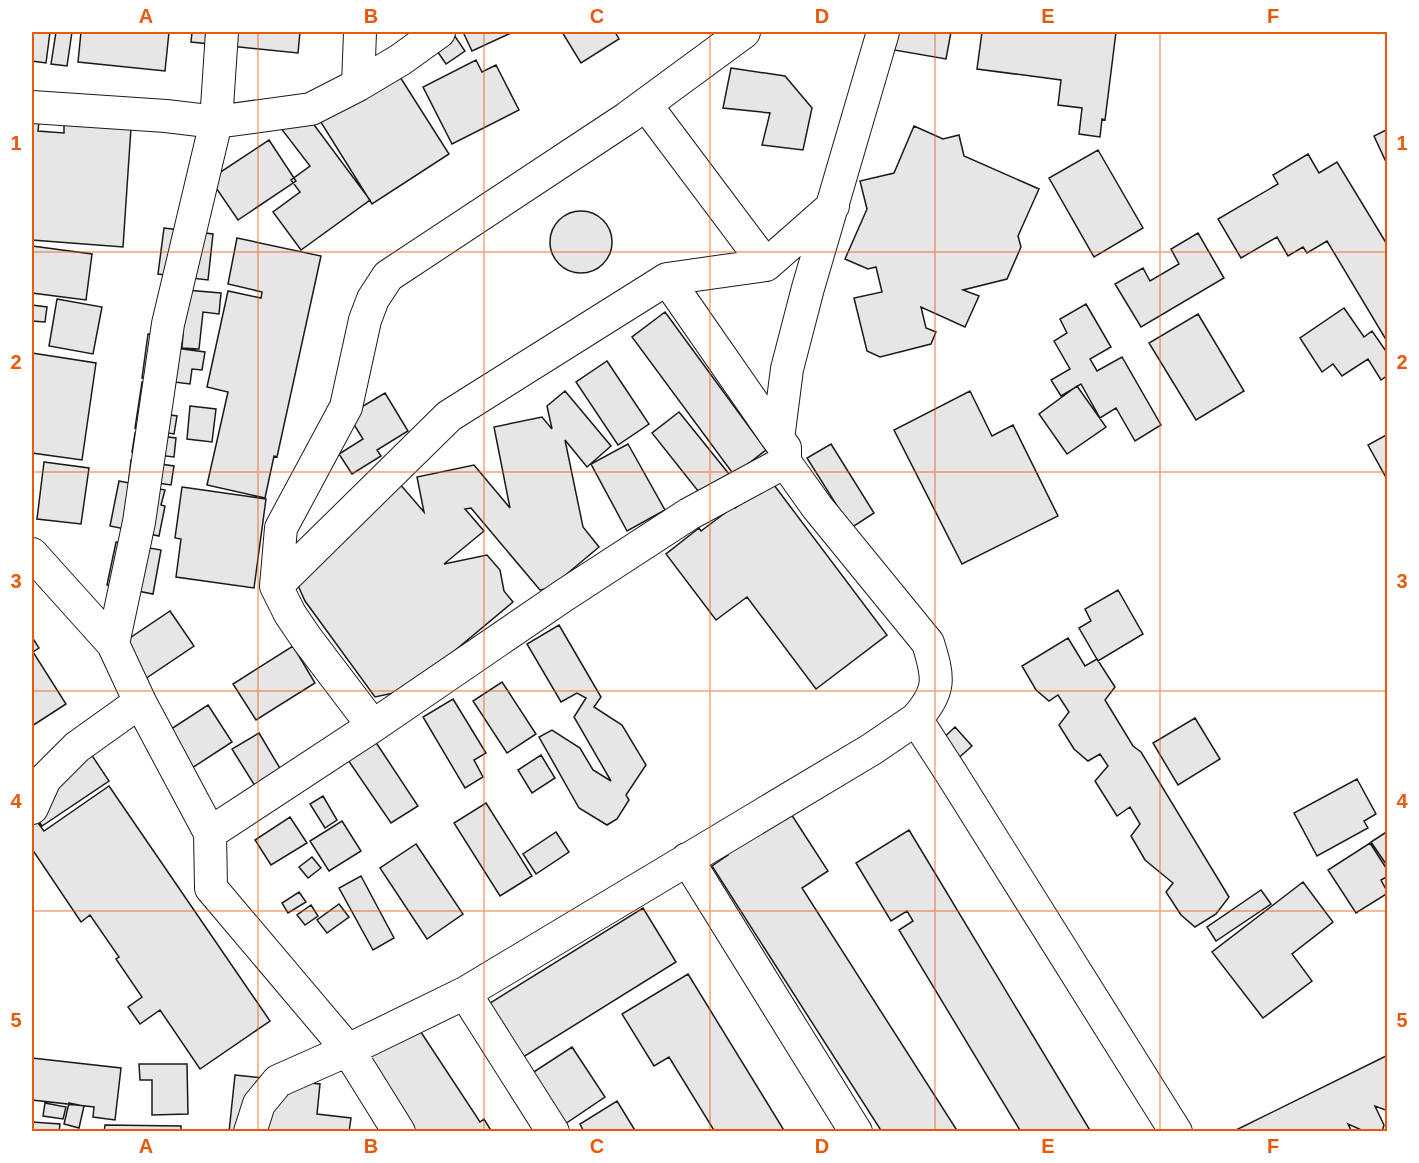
<svg xmlns="http://www.w3.org/2000/svg" width="1419" height="1163" viewBox="0 0 1419 1163" font-family="Helvetica,sans-serif">
	<style>
		.building { fill: #e6e6e6; stroke: #1a1a1a; stroke-width: 1.5 }
		.lines { fill: none; stroke-linecap: round; stroke-linejoin: round }
		.minor-casing { stroke: #1a1a1a; stroke-width: 34 }
		.minor { stroke: #fff; stroke-width: 32 }
		.grid { fill: none; stroke: #e8590c; stroke-width: 1.5; stroke-opacity: 0.55 }
		.neatline { fill: none; stroke: #e8590c; stroke-width: 2 }
		.grid-label { font-size: 20px; text-anchor: middle; font-weight: bold; fill: #e8590c }
	</style>
	<rect width="100%" height="100%" fill="#fff"/>
	<path class="building" d="M32,32H50L46,63L32,61Z
		M56,32H72L67,66L51,64Z
		M81,32H169L165,71L78,62Z
		M192,32H300L298,53L191,42Z
		M424,32H452L465,51L446,64Z
		M463,32H513L472,51Z
		M562,32H615L619,39L581,63Z
		M898,32H951L946,59L894,50Z
		M982,32H1116L1105,120L1102,119L1100,137L1079,134L1082,108L1058,105L1061,80L977,69Z
		M388,58L449,154L372,204L312,108Z
		M476,60L482,72L496,65L519,110L452,144L423,87Z
		M731,68L785,76L812,108L803,150L762,145L770,113L723,108Z
		M303,110L370,200L301,250L273,212L300,192L291,180L310,166L280,127Z
		M32,112H40L38,131L64,133V123L131,128L123,247L32,240Z
		M914,126L943,139L959,135L964,156L1039,189L1018,236L1021,247L1007,279L963,290L979,296L965,327L921,307L926,328L936,332L931,344L880,357L867,351L854,298L882,292L876,267L868,269L845,259L867,209L860,181L894,173Z
		M1388,129V164H1387L1374,136Z
		M269,140L296,181L238,220L210,179Z
		M1098,150L1143,228L1094,257L1049,178Z
		M1308,154L1319,173L1337,162L1388,246V343L1327,241L1307,253L1303,247L1288,256L1277,237L1241,258L1218,219L1278,184L1273,175Z
		M550 242a31 31 0 1 1 62 0a31 31 0 1 1-62 0Z
		M164,228L213,234L208,280L158,274Z
		M1198,233L1224,278L1141,327L1115,284L1143,268L1150,281L1179,264L1171,249Z
		M237,238L321,256L277,457L274,456L265,498L207,485L228,392L207,387L228,291L261,298L262,292L228,284Z
		M32,246L92,254L86,300L32,293Z
		M162,288L221,293L219,314L203,312L199,349L182,348L183,333L158,331Z
		M57,299L102,307L93,354L49,346Z
		M1086,304L1111,347L1090,359L1097,371L1122,357L1161,425L1135,441L1116,408L1100,418L1081,384L1061,396L1051,380L1070,369L1054,341L1067,333L1060,319Z
		M32,305L47,307L45,322L32,321Z
		M1344,308L1364,337L1372,331L1388,354V375L1381,380L1368,359L1342,376L1333,364L1322,372L1300,338Z
		M665,312L766,450L734,475L632,337Z
		M1198,314L1244,391L1196,420L1149,343Z
		M148,334L163,336L161,346L205,352L202,370L192,369L190,384L142,378Z
		M32,353L96,363L82,460L32,453Z
		M607,361L649,424L618,445L576,382Z
		M142,382L161,385L157,413L177,416L174,434L135,428Z
		M1077,386L1106,427L1067,454L1039,414Z
		M565,391L611,446L587,467L565,440L583,527L599,547L550,588L540,590L471,508L465,509L484,531L444,564L487,555L500,570L504,591L513,602L410,688L412,689L375,697L305,601L296,581L399,483L424,512L417,477L474,465L510,508L494,427L542,417L552,429L547,406Z
		M970,391L992,436L1013,425L1058,516L962,564L894,430Z
		M385,393L408,431L377,450L381,456L352,474L339,454L363,439L348,415Z
		M190,406L216,409L212,442L187,439Z
		M679,412L729,474L702,496L652,433Z
		M135,433L176,438L174,457L132,452Z
		M1388,434V481L1368,445Z
		M628,444L665,510L627,531L591,464Z
		M831,444L874,513L851,528L807,458Z
		M131,460L174,466L171,485L129,479Z
		M44,462L89,468L81,524L37,519Z
		M119,481L165,490L161,505L165,506L159,536L110,526Z
		M771,481L887,635L816,689L747,597L716,620L666,554L699,528L701,531L733,507L735,508Z
		M182,487L266,499L254,588L176,577L181,539L175,538Z
		M116,542L161,550L153,594L107,585Z
		M1118,590L1143,634L1098,661L1079,628L1091,621L1085,609Z
		M170,611L194,646L145,679L121,644Z
		M559,625L601,697L594,707L622,725L646,765L626,795L629,800L617,819L607,825L579,808L539,737L552,730L580,748L593,770L611,781L574,717L586,698L577,693L561,702L527,644Z
		M32,637L39,648L33,652L66,704L32,726Z
		M1068,638L1085,666L1097,659L1115,687L1105,700L1133,746L1141,752L1229,897L1216,914L1195,927L1181,915L1166,892L1173,883L1145,860L1131,836L1140,824L1130,807L1117,816L1095,781L1108,766L1100,754L1088,761L1074,749L1059,725L1069,712L1058,695L1049,701L1036,690L1022,666Z
		M293,646L315,683L256,720L233,684Z
		M502,682L536,734L507,753L473,701Z
		M453,699L486,753L474,760L483,777L465,788L423,717Z
		M208,705L232,742L192,768L168,731Z
		M1195,718L1220,759L1178,785L1153,743Z
		M955,727L972,746L954,762L937,744Z
		M259,733L281,770L255,786L232,749Z
		M375,741L418,806L391,823L348,760Z
		M83,742L109,781L42,826L32,811Z
		M541,755L555,778L532,793L518,770Z
		M1357,779L1376,814L1364,821L1368,828L1317,856L1294,813Z
		M109,786L270,1021L200,1069L160,1010L140,1024L128,1007L142,997L116,959L119,957L90,915L81,922L32,849V821L35,819L44,831Z
		M323,796L337,820L325,828L310,804Z
		M486,803L532,876L500,896L454,823Z
		M784,803L828,871L802,888L958,1132H882L712,866L728,855L721,844Z
		M290,817L307,843L271,865L255,840Z
		M342,821L361,851L329,871L310,841Z
		M909,830L1091,1132H1021L899,930L913,921L907,911L891,921L856,863Z
		M1388,831V867L1371,842Z
		M556,832L569,852L536,874L523,854Z
		M1370,843L1388,871V876L1381,880L1388,893L1356,913L1328,870Z
		M416,844L463,914L427,939L380,868Z
		M312,857L321,868L308,878L299,867Z
		M361,876L394,938L373,950L339,888Z
		M1303,882L1333,922L1292,954L1312,981L1263,1018L1212,952Z
		M1261,890L1271,904L1216,941L1207,927Z
		M299,892L306,902L288,913L282,903Z
		M339,904L349,917L327,933L317,920Z
		M311,905L318,916L305,925L297,915Z
		M643,908L676,962L512,1064L479,1010Z
		M688,974L785,1132H715L669,1057L654,1066L622,1014Z
		M411,1017L480,1122L484,1119L492,1132H407L356,1054Z
		M572,1047L605,1097L559,1128L526,1077Z
		M1388,1055V1111L1375,1106L1384,1125L1382,1132H1366L1348,1124L1352,1132H1232Z
		M32,1058L121,1068L115,1120L93,1117L94,1107L32,1100Z
		M139,1064H187L188,1114L152,1115V1080H140Z
		M235,1075L320,1084L317,1114L351,1118L349,1132H229Z
		M617,1101L636,1132H584L580,1124Z
		M45,1103L66,1107L63,1119L43,1116Z
		M69,1103L84,1106L79,1128L64,1124Z
		M32,1122L60,1124L59,1132H32Z
		M105,1125L181,1126V1132H104Z"/>
	<g class="lines">
		<defs>
			<path id="minor" d="M883,32L808,288L787,369L778,439L785,448V462L817,507L928,643C939,678 941,691 916,719
				M358,85L360,32
				M646,105L766,265
				M32,107L166,116L216,122L311,109L358,85L400,60L439,32
				M667,279L778,439
				M32,554L113,644L140,702L210,833L211,888L348,1050L399,1132
				M276,586L449,416L667,279L766,265L833,206
				M113,644L139,522L168,324L216,122L222,32
				M373,726L307,639L290,614L276,586L281,528L346,407L365,320L373,299L388,276L627,118L744,32
				M32,808L45,779L77,747L140,702
				M210,833L373,726L563,596L689,514L785,462
				M687,859L856,1132
				M465,993L553,1132
				M250,1132L259,1104L278,1081L348,1050L465,993L872,749L916,719L951,773L1176,1132"/>
		</defs>
		<use href="#minor" class="minor-casing"/>
		<use href="#minor" class="minor"/>
	</g>
	<path class="grid" d="M258,32V1132M484,32V1132M710,32V1132M935,32V1132M1160,32V1132M32,252H1388M32,472H1388M32,691H1388M32,911H1388"/>
	<rect width="1419" height="1163" fill="none" stroke="#ffffff" stroke-width="66"/>
	<rect x="33" y="33" width="1353" height="1097" class="neatline"/>
	<g class="grid-label">
		<text x="146" y="23">A</text>
		<text x="371" y="23">B</text>
		<text x="597" y="23">C</text>
		<text x="822" y="23">D</text>
		<text x="1048" y="23">E</text>
		<text x="1273" y="23">F</text>
		<text x="16" y="150">1</text>
		<text x="1402" y="150">1</text>
		<text x="16" y="369">2</text>
		<text x="1402" y="369">2</text>
		<text x="16" y="588">3</text>
		<text x="1402" y="588">3</text>
		<text x="16" y="808">4</text>
		<text x="1402" y="808">4</text>
		<text x="16" y="1027">5</text>
		<text x="1402" y="1027">5</text>
		<text x="146" y="1153">A</text>
		<text x="371" y="1153">B</text>
		<text x="597" y="1153">C</text>
		<text x="822" y="1153">D</text>
		<text x="1048" y="1153">E</text>
		<text x="1273" y="1153">F</text>
	</g>
</svg>
